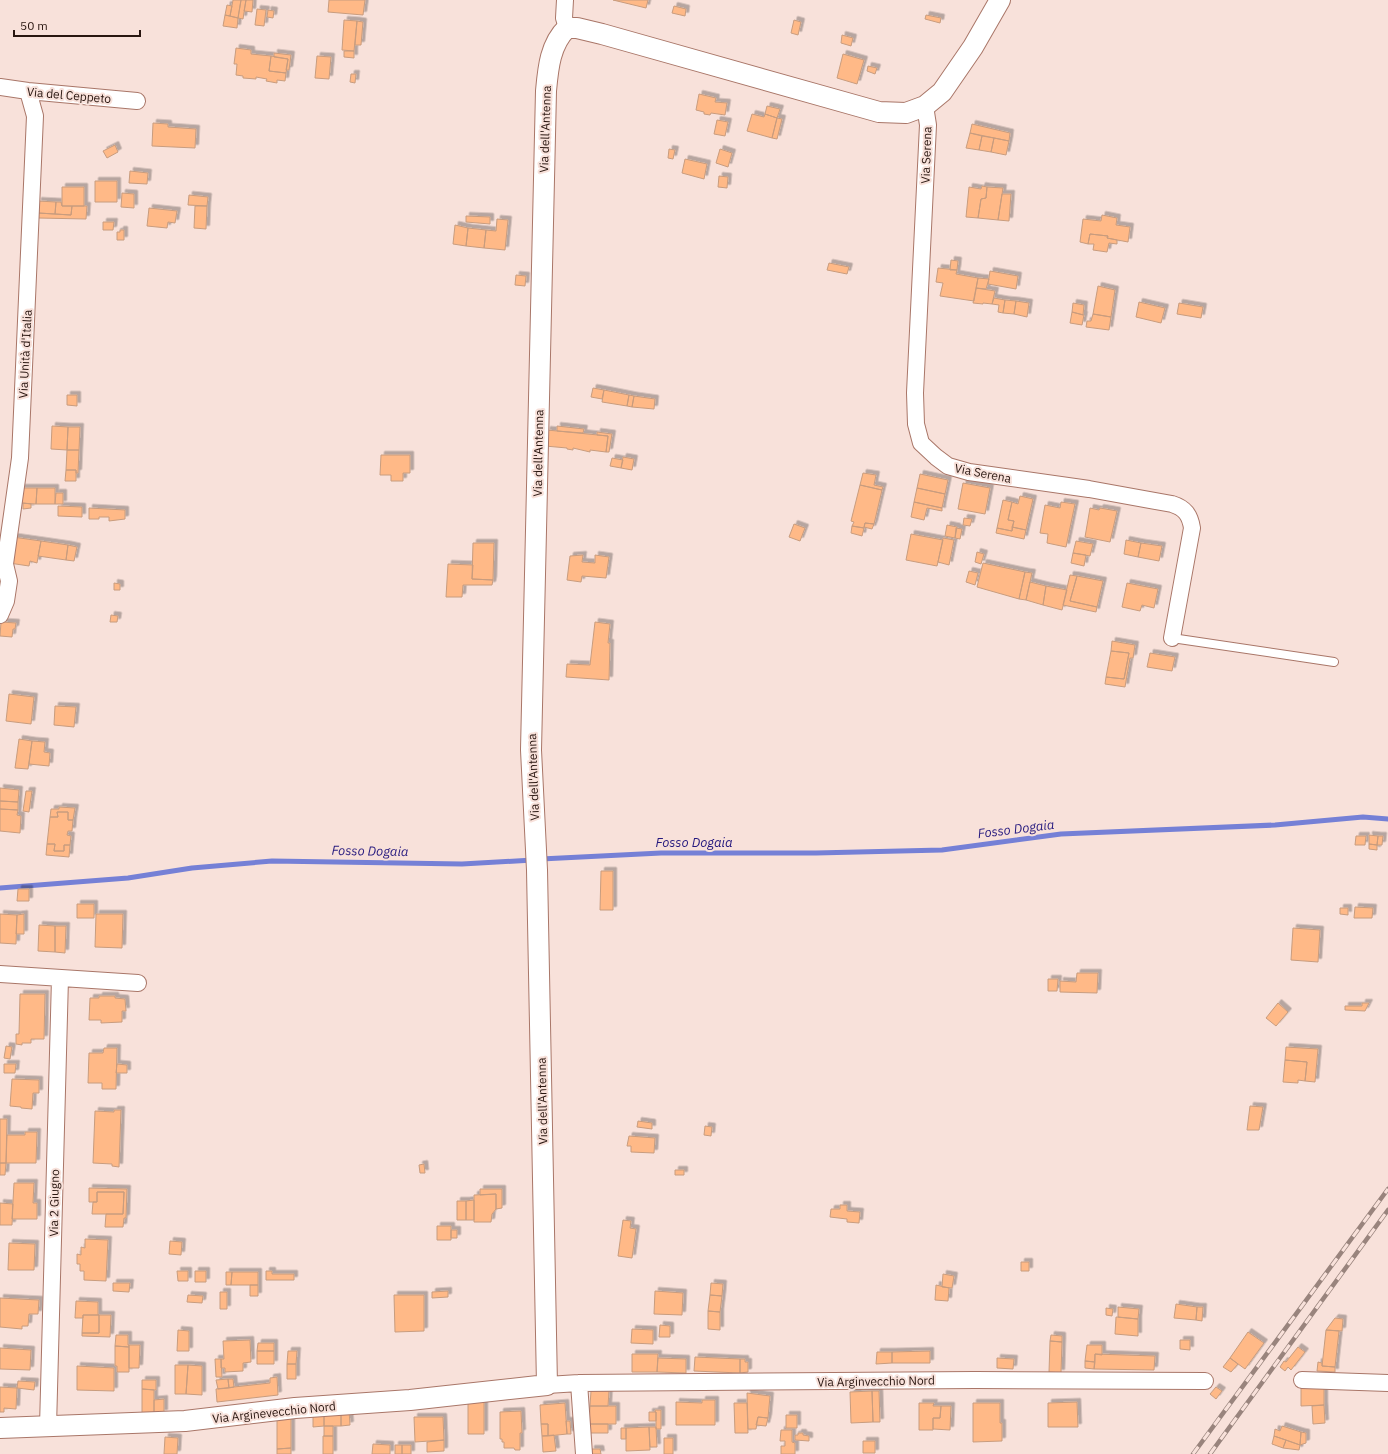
<svg xmlns="http://www.w3.org/2000/svg" width="1388" height="1454" viewBox="0 0 1388 1454" font-family="'IBM Plex Sans',sans-serif">
	<style>
		.lines { fill: none; stroke-linecap: round; stroke-linejoin: round }
		.stream { stroke: #7580d6; stroke-width: 5 }
		.building { fill: #ffb987; stroke: #c89c7e; filter: url(#shadow) }
		.service-casing { stroke: #a97668; stroke-width: 10 }
		.minor-casing { stroke: #a97668; stroke-width: 18 }
		.tertiary-casing { stroke: #a97668; stroke-width: 22 }
		.service { stroke: #fff; stroke-width: 8 }
		.minor { stroke: #fff; stroke-width: 16 }
		.tertiary { stroke: #fff; stroke-width: 20 }
		.rail-casing { stroke: #99847d; stroke-width: 4.5 }
		.rail { stroke: #f8e1da; stroke-width: 3; stroke-dasharray: 9; stroke-linecap: butt }
		.labels { text-anchor: middle; dominant-baseline: central; stroke-width: 4; stroke-linejoin: round; paint-order: stroke }
		.street-label { font-size: 12px; fill: #291610; stroke: #f8e1da }
		.water-label { font-size: 13px; font-style: italic; fill: #24187e; stroke: #f8e1da }
	</style>
	<defs>
		<filter id="shadow"><feDropShadow dx="3.5" dy="-3.5" stdDeviation="0" flood-color="#0004"/></filter>
	</defs>
	<rect width="100%" height="100%" fill="#f8e1da"/>
	<g class="lines">
		<path class="stream" d="M541,859L661,853H816L942,850L1061,834L1275,825L1363,817L1388,819
			M0,888L128,878L192,868L272,861L462,864L533,860"/>
	</g>
	<path class="building" d="M233,0H241L238,18L230,16Z
		M241,0H246L243,19L238,18Z
		M246,0H253L252,12L244,11Z
		M329,0H365L363,15L328,12Z
		M613,0H648L646,8Z
		M227,5L232,6L230,16L225,15Z
		M674,6L686,9L685,16L672,13Z
		M257,9L266,10L264,26L255,25Z
		M268,10L274,11L273,18L267,17Z
		M225,15L238,18L237,28L223,26Z
		M926,15L941,18L940,23L925,19Z
		M344,20L357,21L354,51L342,50Z
		M794,20L801,22L798,35L791,33Z
		M357,21L363,22L361,45H355Z
		M842,35L853,38L851,46L841,43Z
		M236,48L251,50V54L271,56L269,71L286,73L285,81L277,80V83L266,81L267,79L256,77V79L243,78V76L236,75L237,64H234Z
		M344,51H354V58L344,57Z
		M274,53L291,55L289,70H286L288,59L274,57Z
		M843,54L864,60L857,84L837,78Z
		M271,56L288,59L286,73L269,71Z
		M317,56L331,57L329,79L315,78Z
		M868,66L877,68L875,74L867,71Z
		M351,74H356L355,83L350,82Z
		M699,94L716,98L715,102L727,103L725,115L711,113L710,115L704,114V112L696,110Z
		M767,106L780,109L777,118L765,114Z
		M752,114L764,117L765,114L777,118L772,138L747,131Z
		M777,118L782,119L777,139L772,138Z
		M717,120L728,122L725,136L714,134Z
		M153,123L168,124V127L196,129L195,148L152,146Z
		M972,124L1010,133L1009,141L970,133Z
		M970,133L982,136L979,150L966,148Z
		M982,136L994,138L991,152L979,150Z
		M994,138L1009,141L1006,155L991,152Z
		M115,145L118,152L107,158L103,151Z
		M669,149L675,150L673,159L668,158Z
		M720,149L732,153L728,167L716,163Z
		M685,159L707,164L704,179L682,173Z
		M130,171L148,173L147,184L129,183Z
		M719,176L728,177L727,188L718,187Z
		M95,181H117V202H95Z
		M982,186L987,187L986,198L981,199L978,218L966,217L969,187L981,189Z
		M62,187H84V206H62Z
		M987,187L1003,188L998,220L978,218L981,199L986,198Z
		M122,193L134,194V208L121,207Z
		M1002,194H1011L1009,221L998,220Z
		M189,195L208,197L207,206L188,205Z
		M38,201L56,202L55,214L38,213Z
		M56,202H61L62,206H72L71,215L55,214Z
		M72,206H87L86,219L38,218V213L71,215Z
		M195,206H207L206,229L194,228Z
		M149,208L177,211L175,223L168,222L167,228L147,226Z
		M1102,215L1117,218L1116,225L1130,227L1128,242L1107,238L1108,236L1090,234L1088,244L1080,242L1083,219L1101,221Z
		M466,216L490,217V224L466,222Z
		M497,219L508,220L505,250L484,248L486,230L496,231Z
		M103,222H114L113,230H103Z
		M455,225L468,228L466,246L453,244Z
		M468,228L486,230L484,248L466,246Z
		M120,230H124V240H117V232H120Z
		M1090,234L1108,236L1107,238L1117,240V244L1109,243L1107,252L1093,250L1094,244H1088Z
		M951,260L958,261L957,270H950Z
		M829,263L849,267L847,274L827,270Z
		M938,268L957,270L956,274L978,278L974,301L940,296L943,283L936,282Z
		M990,271L1018,276L1016,289L988,284Z
		M516,275L526,276L525,286L515,285Z
		M978,278L989,279L986,289L976,288Z
		M1098,286L1115,290L1111,317L1093,314Z
		M976,288L995,291L992,304L983,303V304L973,303Z
		M994,298L1005,300L1003,313L998,312L999,305L992,304Z
		M1005,300L1016,301L1014,314L1003,313Z
		M1016,301L1029,303L1027,317L1014,314Z
		M1139,302L1165,308L1161,323L1136,317Z
		M1073,303L1084,305L1083,315L1072,312Z
		M1179,303L1203,307L1201,318L1177,314Z
		M1072,312L1084,315L1082,325L1070,323Z
		M1093,314L1111,317L1109,330L1086,327L1087,321H1091Z
		M593,388L604,390L602,399L591,397Z
		M604,390L629,395L627,406L602,402Z
		M67,395H77V406L67,405Z
		M629,395L634,396L632,407L627,406Z
		M634,396L655,399L654,409L632,407Z
		M52,426L68,427L67,450L51,449Z
		M557,426L584,429L583,433L557,431Z
		M68,427H80L79,450H67Z
		M547,430L608,436L606,452L590,450V452L573,448V450L567,449V448L545,446Z
		M597,432L612,434L609,452H606L608,436L597,435Z
		M67,450H79L78,473H76V470H66Z
		M381,455H410V473H403V481H391V475H380Z
		M623,457L634,459L632,470L621,468Z
		M612,458L623,460L621,468L610,466Z
		M66,470H76V481H65Z
		M863,473L876,475L874,485L883,487L882,490L860,485Z
		M920,474L948,480L945,494L917,488Z
		M963,483L990,488L985,514L958,509Z
		M860,485L882,490L874,524L865,523L864,528L852,526L854,522L851,521Z
		M21,488H37L36,504L20,503Z
		M37,488H55V504H36Z
		M917,488L945,494L942,508L914,502Z
		M56,493H63V504H55Z
		M1020,496L1033,499L1026,530L1012,527L1014,521L1008,520L1012,502L1018,504Z
		M1003,500L1012,502L1008,520L1014,521L1012,531L997,528Z
		M914,502L942,508V511L927,508L924,520L911,517Z
		M1061,502L1075,504L1066,547L1047,543L1048,534L1040,533L1045,505L1060,508Z
		M23,503L31,504V508L23,509Z
		M58,506L82,507V517L58,516Z
		M89,508L125,510V519L109,521V517H99V519H89Z
		M1090,508L1099,510L1100,508L1117,511L1110,542L1085,537Z
		M964,518L972,519L970,526L963,525Z
		M865,523L874,524L872,529L864,527Z
		M794,524L805,528L800,541L789,537Z
		M947,525L957,527L955,538L945,536Z
		M852,526L864,528L862,536L851,533Z
		M1012,527L1026,530L1024,539L996,533L997,528L1012,531Z
		M956,528L962,529L960,539L955,538Z
		M911,534L943,540L937,566L906,560Z
		M13,537L41,541L37,563L30,561L29,566L9,563Z
		M943,538L954,540L949,565L938,562Z
		M1126,540L1141,543L1138,557L1124,554Z
		M41,541L68,545L66,560L38,556Z
		M1076,541L1093,544L1090,556L1073,553Z
		M473,543H494L493,580L472,579Z
		M1141,543L1162,546L1159,561L1138,557Z
		M68,545L77,547L74,561L66,560Z
		M977,552L984,554L981,564L975,562Z
		M1073,553L1086,555L1084,566L1071,563Z
		M583,555L582,562L595,563V555L609,557L606,578L582,576L581,582L567,580L570,556Z
		M983,563L1025,572L1019,599L977,587Z
		M448,564L473,565L472,579L493,580L492,585H463L462,597H446Z
		M969,571L978,573L975,585L966,582Z
		M1025,572L1032,573L1026,600L1019,599Z
		M1070,575L1077,576L1070,601L1097,607L1096,612L1063,605Z
		M1077,576L1103,581L1097,607L1070,601Z
		M1030,582L1046,586L1043,605L1026,600Z
		M114,583L120,584V590H114Z
		M1127,583L1158,589L1154,608L1142,605L1140,611L1122,607Z
		M1046,586L1067,590L1062,610L1043,605Z
		M111,615L118,616L117,622H110Z
		M1,622L16,623L15,629H13L12,637L0,636Z
		M595,622L610,624L608,643H610L609,680L566,677L567,664L590,665Z
		M1112,641L1135,645L1133,658H1130L1125,687L1105,684L1106,677L1124,679L1129,653L1111,651Z
		M1111,651L1129,653L1124,679L1106,677Z
		M1150,653L1175,657L1172,671L1147,667Z
		M9,694L34,697L31,724L6,721Z
		M55,706L76,707L74,727L54,725Z
		M19,739L32,741L28,769L15,768Z
		M32,741L45,742L44,752L50,753L49,766L29,764Z
		M0,788L19,790L18,802L0,801Z
		M26,791H32L29,812L23,811Z
		M0,801L18,802V810L0,809Z
		M59,807L75,808L73,820H68V812H57L58,817H50L51,809H59Z
		M0,809L18,810L17,815L21,816L20,833L0,831Z
		M57,812H68V820H73L72,831H68L67,835L71,836L70,845H64V851H54L55,844H47L50,817H58Z
		M1369,835L1378,836L1377,845L1369,844Z
		M1356,836H1366L1365,845H1355Z
		M1378,836H1383L1382,845H1377Z
		M47,844H55L54,851H64V845H70L69,857L46,855Z
		M1369,844L1377,845V850L1369,849Z
		M601,871H613V910H600Z
		M18,889H29V901H17Z
		M77,904H94V918H77Z
		M1355,907L1373,908L1372,918H1354Z
		M1340,908H1348V915L1340,914Z
		M0,914L17,915L16,944L0,943Z
		M24,914V934H16L17,915Z
		M96,914H123L122,948L95,947Z
		M39,925L55,926V952L38,951Z
		M55,926H66L65,953L55,952Z
		M1293,928L1320,930L1318,962L1291,960Z
		M1077,973H1098L1097,993L1060,992V981L1076,982Z
		M1048,979H1058L1057,991H1048Z
		M20,994H45L44,1039H31V1043H22V1045L16,1044V1034H19Z
		M99,996H115V998L125,999L126,1011H122V1022L101,1023V1020H89L90,998H99Z
		M1278,1003L1288,1012L1276,1026L1266,1018Z
		M1362,1003H1369L1365,1011L1345,1010V1006H1362Z
		M6,1046L12,1047L10,1059L4,1058Z
		M1286,1047L1318,1049L1315,1082L1305,1081L1307,1062L1285,1060Z
		M104,1048H117L116,1089H102V1083H88L89,1053H103Z
		M1285,1060L1307,1062L1305,1081L1298,1080V1083L1283,1082Z
		M4,1064H16L15,1073H4Z
		M117,1064L127,1065V1073H116Z
		M12,1079L39,1080V1093H33L32,1109L21,1108V1107L10,1106Z
		M1250,1106L1263,1107L1259,1130H1247Z
		M114,1110H121L119,1167L112,1166V1164L93,1163L95,1111L114,1112Z
		M0,1119H7L6,1163H0Z
		M638,1121L652,1123V1129L637,1127Z
		M705,1126L712,1127L711,1136L704,1135Z
		M25,1132H37L36,1163H6L7,1135H25Z
		M629,1136L655,1138L654,1153L631,1152V1146H627Z
		M0,1163H6L5,1175H0Z
		M424,1164L425,1173H420L419,1165Z
		M675,1170H684V1175H675Z
		M14,1183H34L33,1203H37V1219H12Z
		M89,1188L127,1189L126,1218H124L123,1227H105L106,1214H123L124,1192H97V1202H89Z
		M480,1189H502V1208L496,1209V1194L480,1195Z
		M97,1192H124L123,1214H92L93,1202H97Z
		M496,1194V1209L492,1214L491,1222H474V1195Z
		M474,1200V1220H466V1201Z
		M457,1201H466V1220H457Z
		M0,1203L13,1204L12,1225H0Z
		M840,1205H847V1211L860,1212L859,1223L847,1222V1219L830,1217L831,1209H840Z
		M623,1220L631,1221L630,1228L636,1229L632,1258L618,1256Z
		M437,1226H451V1240H437Z
		M451,1230H457V1238H451Z
		M85,1239L108,1240L106,1281L84,1280V1271H80V1264H77V1254L81,1255V1247L85,1248Z
		M170,1241L182,1242L181,1255L169,1254Z
		M9,1243L35,1244L34,1270H8Z
		M1021,1262H1029V1271H1021Z
		M177,1271H188V1281H178Z
		M195,1271H206V1282H195Z
		M266,1271H272V1274H294V1280H266Z
		M226,1272H232L231,1285H226Z
		M232,1272H258V1285H231Z
		M943,1274L954,1276L952,1288L942,1287Z
		M113,1283H130L129,1292L113,1291Z
		M711,1283L723,1284L722,1296L710,1295Z
		M250,1285H258V1296H250Z
		M936,1285L949,1288L948,1301L935,1300Z
		M448,1291V1297L432,1298V1292Z
		M655,1291L683,1293L682,1315L654,1314Z
		M220,1292H227V1309H220Z
		M188,1295L203,1296L202,1303L187,1302Z
		M394,1295H424V1331L395,1332Z
		M710,1295L722,1296L720,1312L708,1311Z
		M0,1298L39,1300L38,1314H29L28,1326H22V1329L0,1327Z
		M76,1301L98,1302V1315H111L110,1337L82,1336V1333H99V1315H83V1318H75Z
		M1176,1304L1197,1307L1196,1320L1174,1318Z
		M1118,1307L1139,1309L1138,1319L1118,1317Z
		M1197,1307H1203L1202,1321L1196,1320Z
		M1106,1308L1113,1309L1112,1316L1106,1315Z
		M708,1311L720,1312V1330L708,1329Z
		M83,1315H99V1333H82Z
		M1116,1317L1138,1319V1336L1115,1334Z
		M1335,1318L1343,1319L1342,1331L1326,1330Z
		M660,1325L670,1326V1337H659Z
		M632,1329L653,1330V1344L631,1343Z
		M178,1330L189,1331V1351H177Z
		M1326,1330L1339,1331L1335,1367L1322,1366Z
		M1248,1332L1264,1343L1245,1369L1230,1358Z
		M116,1335H128V1345H129V1347L115,1346Z
		M1051,1335L1062,1336V1342L1050,1341Z
		M250,1340L251,1362L243,1363V1371L225,1372V1368H221V1359H224L223,1341Z
		M1180,1340H1190V1350L1180,1349Z
		M1050,1341L1062,1342L1061,1373L1049,1372Z
		M258,1343H274V1351H257Z
		M129,1345H140L139,1368H129Z
		M1087,1345H1102V1355L1095,1354V1362L1085,1361Z
		M115,1346L129,1347V1372H117V1366H115Z
		M1298,1347L1305,1352L1291,1370L1288,1367L1285,1371L1280,1367L1284,1361L1286,1362Z
		M0,1348L31,1350L30,1370L0,1369Z
		M257,1351H274V1364H257Z
		M288,1351H297L296,1364H287Z
		M930,1351V1363H892V1352Z
		M877,1352H892V1363L876,1364Z
		M632,1354H658L657,1372H632Z
		M1095,1354L1155,1356L1154,1370L1094,1369Z
		M695,1357L740,1359V1373L694,1371Z
		M658,1358L686,1359V1373L657,1372Z
		M997,1358L1014,1359L1013,1369L997,1368Z
		M1230,1358L1238,1364L1231,1372L1223,1367Z
		M215,1359H221L222,1377H216Z
		M740,1359H745V1362H748V1372L740,1373Z
		M1085,1361L1095,1362L1094,1369L1085,1368Z
		M1318,1362L1322,1363V1366L1335,1367V1372L1317,1371Z
		M287,1364H296V1379H287Z
		M175,1365H188L186,1394H175Z
		M188,1365L202,1366V1395L186,1394Z
		M77,1366L114,1368V1391L77,1390Z
		M277,1377L278,1395L217,1402L216,1389L270,1383V1378Z
		M228,1379L229,1388L218,1389L216,1380Z
		M228,1379H233L234,1387L229,1388Z
		M142,1380H156V1390L142,1389Z
		M18,1381L35,1382L34,1390L17,1388Z
		M1324,1386V1405L1301,1406V1387Z
		M0,1387L17,1388L16,1409L4,1408V1412H0Z
		M1216,1387L1222,1391L1216,1399L1210,1394Z
		M142,1389L154,1390V1413H142Z
		M591,1391H609L608,1406H590Z
		M872,1391L873,1422L851,1423L850,1392Z
		M872,1391H879L880,1422H873Z
		M747,1393L770,1396L768,1418L758,1417L756,1429H748Z
		M468,1397H484V1434H468Z
		M164,1399V1413H154V1400Z
		M702,1400H715V1425H676V1402L702,1403Z
		M1077,1402L1078,1427H1048V1403Z
		M565,1403L567,1434L548,1436V1424H541L540,1405Z
		M734,1403H747L748,1433H735Z
		M919,1403H934L933,1406H941L940,1418H933V1430H919Z
		M973,1403H1000V1423H1002V1441L973,1442Z
		M1324,1405L1325,1423L1313,1424L1312,1406Z
		M590,1406H616V1424H589Z
		M941,1406H951L950,1430L933,1429V1418H940Z
		M349,1410L350,1425L341,1426V1411Z
		M655,1410H661V1429H656V1412H655Z
		M341,1411V1426H324V1413Z
		M521,1411L522,1433H520V1450H515L514,1448H504V1442H502V1439H500V1412Z
		M649,1412H656V1421H649Z
		M324,1413V1426L313,1427V1414Z
		M786,1415H797V1428H786Z
		M291,1417V1448L277,1449V1419Z
		M414,1417H443L444,1440L415,1442Z
		M758,1417L768,1418L766,1426L756,1425Z
		M566,1421H570L571,1434H567Z
		M541,1424H548V1436H542Z
		M589,1424H608V1433H588Z
		M324,1426H333V1436H324Z
		M1282,1426L1301,1432L1300,1445L1274,1436L1275,1429L1280,1431Z
		M649,1427L650,1450L626,1451V1428Z
		M649,1427H656L657,1447H650Z
		M621,1428H626V1439H621Z
		M781,1430H792V1442L795,1443V1454H781V1446H785V1441H780Z
		M1301,1432L1306,1433V1443L1300,1445Z
		M798,1433H803V1435L809,1436V1441L795,1440V1435H798Z
		M554,1435L556,1451L543,1452L542,1436Z
		M323,1436H333V1454H323Z
		M1274,1436L1286,1440L1283,1448L1272,1444Z
		M165,1437L178,1438L177,1454H164Z
		M664,1438H673V1454H664Z
		M444,1440V1451L427,1452V1442Z
		M1286,1440L1300,1445L1299,1450L1283,1448Z
		M863,1441H875V1453H863Z
		M373,1444L390,1445V1454H372Z
		M395,1445H402V1454H395Z
		M402,1445H411V1454H402Z
		M291,1448V1454H277V1449Z
		M591,1449H600L601,1454H591Z"/>
	<g class="lines">
		<defs>
			<path id="service" d="M1172,638L1334,662"/>
			<path id="minor" d="M565,0L564,18L567,28
				M0,87L28,91L137,101
				M925,106L928,125L915,393L916,424L921,443L936,457L948,466L969,472L1089,489L1172,504C1185,508 1190,515 1192,528L1172,638
				M0,615L6,601L9,581L5,564L20,458L35,116L28,91
				M0,974L138,983
				M1302,1380L1388,1383
				M579,1383L584,1454
				M547,1385L579,1383L975,1380L1205,1381
				M48,1427L60,978"/>
			<path id="tertiary" d="M0,1428L185,1421L295,1408L410,1400L547,1385L537,870L531,750L546,91C548,69 550,44 567,28H577L602,34L879,112L906,113L925,106L942,92L973,47L1000,0"/>
		</defs>
		<use href="#service" class="service-casing"/>
		<use href="#minor" class="minor-casing"/>
		<use href="#tertiary" class="tertiary-casing"/>
		<use href="#service" class="service"/>
		<use href="#minor" class="minor"/>
		<use href="#tertiary" class="tertiary"/>
		<defs>
			<path id="rail" d="M1193,1454L1388,1189
				M1210,1454L1388,1210"/>
		</defs>
		<use href="#rail" class="rail-casing"/>
		<use href="#rail" class="rail"/>
	</g>
	<g class="labels">
		<g class="street-label">
			<text transform="translate(69 95) rotate(5)">Via del Ceppeto</text>
			<text transform="translate(545 129) rotate(-88)">Via dell'Antenna</text>
			<text transform="translate(926 155) rotate(-88)">Via Serena</text>
			<text transform="translate(25 354) rotate(-87)">Via Unità d'Italia</text>
			<text transform="translate(538 453) rotate(-89)">Via dell'Antenna</text>
			<text transform="translate(983 473) rotate(11)">Via Serena</text>
			<text transform="translate(533 777) rotate(-92)">Via dell'Antenna</text>
			<text transform="translate(542 1101) rotate(-91)">Via dell'Antenna</text>
			<text transform="translate(54 1203) rotate(-89)">Via 2 Giugno</text>
			<text transform="translate(876 1381) rotate(-1)">Via Arginvecchio Nord</text>
			<text transform="translate(274 1412) rotate(-6)">Via Arginevecchio Nord</text>
		</g>
		<g class="water-label">
			<text transform="translate(1016 829) rotate(-7)">Fosso Dogaia</text>
			<text x="694" y="842">Fosso Dogaia</text>
			<text transform="translate(370 851) rotate(1)">Fosso Dogaia</text>
		</g>
	</g>
	<path d="M14 30v6h126v-6" fill="none" stroke="#291610" stroke-width="2"/>
	<text x="20" y="30" font-size="12" fill="#291610" stroke="#f8e1da" stroke-width="3" paint-order="stroke">50 m</text>
</svg>
